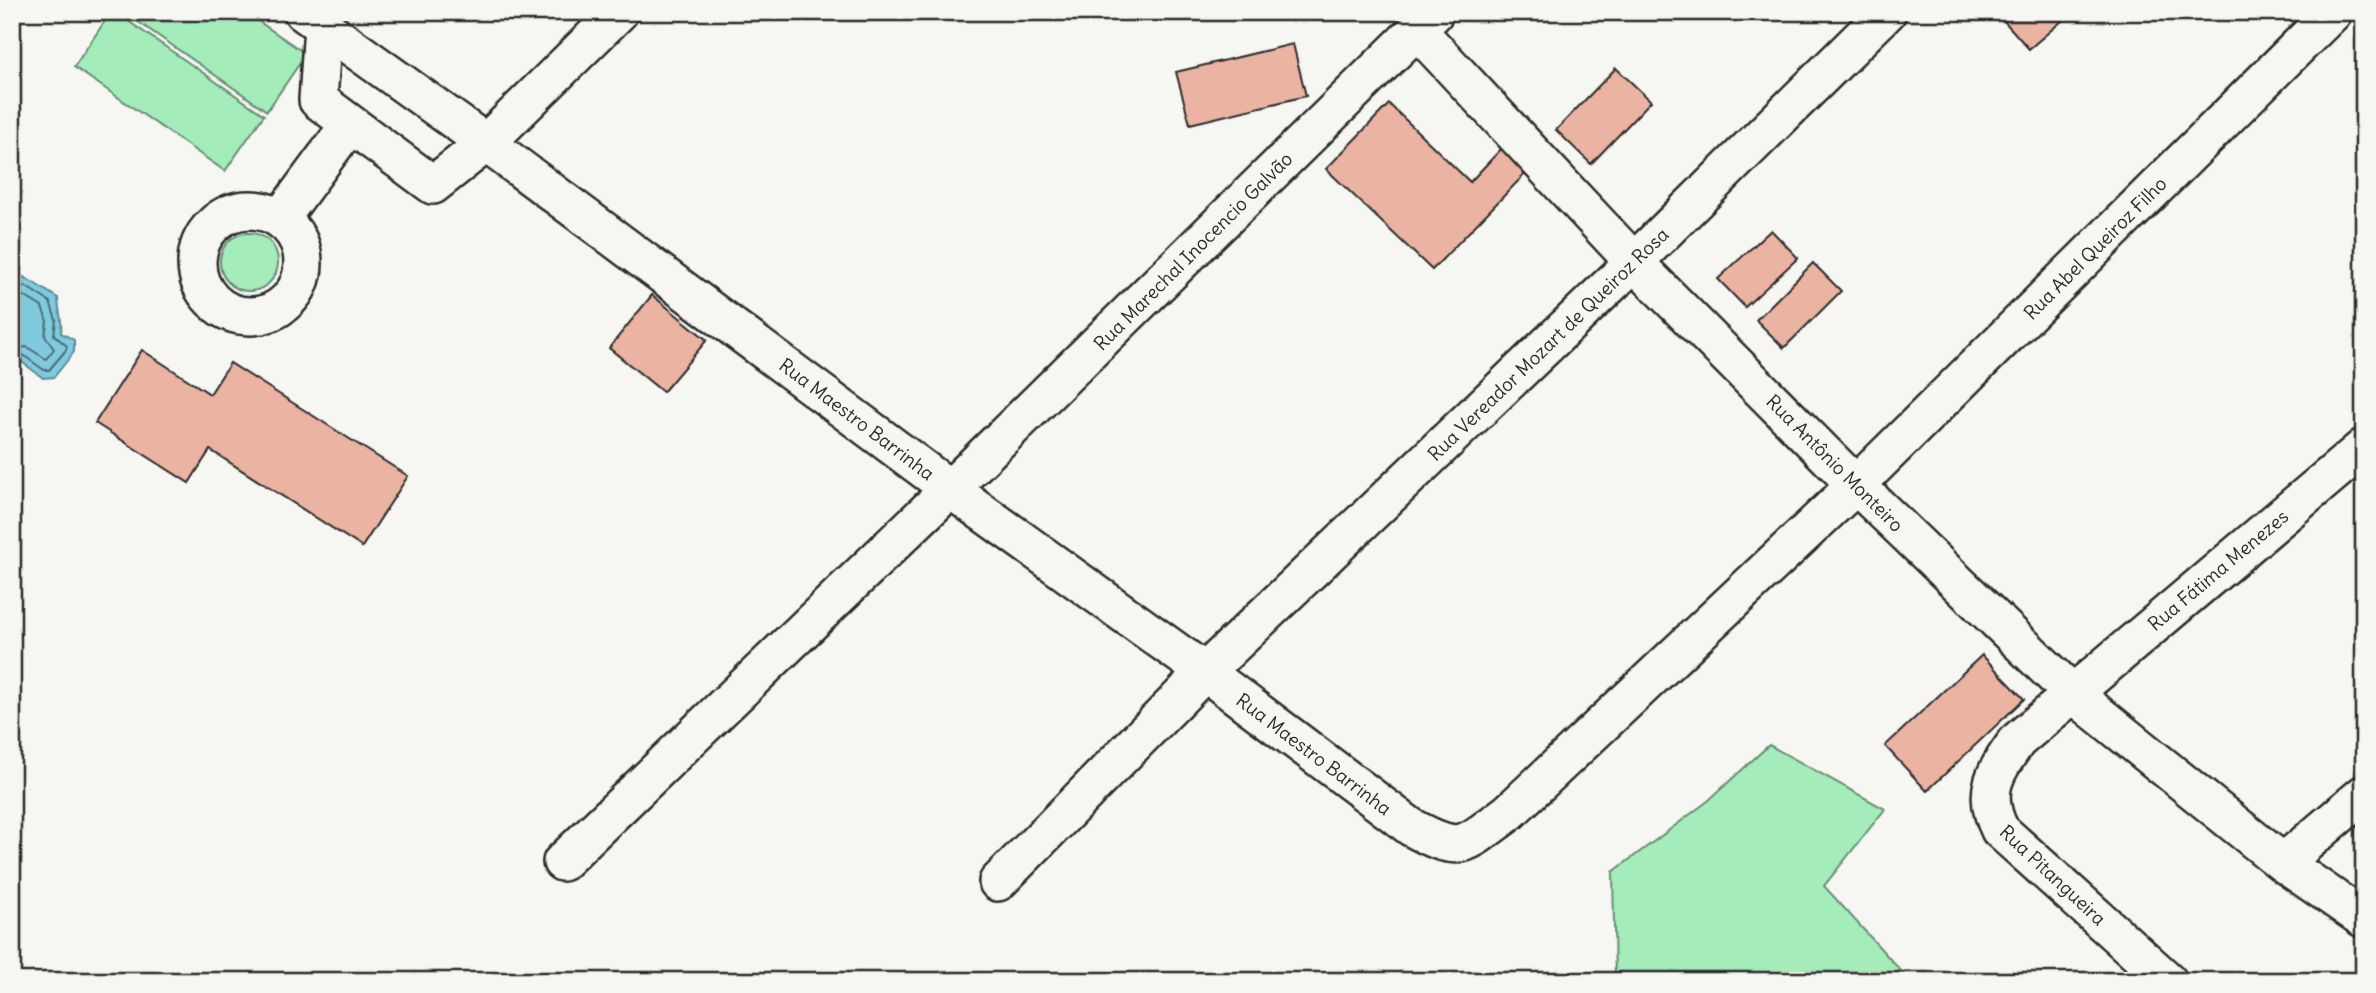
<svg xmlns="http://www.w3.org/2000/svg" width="2376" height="993" viewBox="0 0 2376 993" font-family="Delius,sans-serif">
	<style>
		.green { fill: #a4edbb; stroke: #688c73; stroke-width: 2 }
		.water { fill: #7fcadf; stroke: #5d8a97; stroke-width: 2 }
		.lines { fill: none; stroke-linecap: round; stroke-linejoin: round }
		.shore { stroke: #4d6b73; stroke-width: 2 }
		.building { fill: #ebb3a2; stroke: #2b2b2b; stroke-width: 2 }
		.minor-casing { stroke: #2b2b2b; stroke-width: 42 }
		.minor { stroke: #f6f6f2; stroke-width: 37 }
		.labels { text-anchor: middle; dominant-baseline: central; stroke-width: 5; stroke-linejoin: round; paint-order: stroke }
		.street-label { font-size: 19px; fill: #2b2b2b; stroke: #f6f6f2 }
	</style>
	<rect width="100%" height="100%" fill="#f6f6f2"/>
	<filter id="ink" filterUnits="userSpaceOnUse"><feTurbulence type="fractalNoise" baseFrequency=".0143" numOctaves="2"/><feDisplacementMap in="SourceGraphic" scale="14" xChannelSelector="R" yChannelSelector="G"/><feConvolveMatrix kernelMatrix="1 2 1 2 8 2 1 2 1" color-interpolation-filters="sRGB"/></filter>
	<g filter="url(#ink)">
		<path class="green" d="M111,12H115L264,115L225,171L74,67Z
			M124,12H245L306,54L267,111Z
			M220 262a29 29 0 1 1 58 0a29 29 0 1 1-58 0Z
			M1769,745L1885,809L1824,886L1910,981H1615L1613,872L1708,801Z"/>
		<path class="water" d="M24,277L58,298C58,311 63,320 61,333L74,340V352L54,377L43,378L22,362L12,371V287Z"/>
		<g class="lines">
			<path class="shore" d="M12,290L25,286L50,302L56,320L54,335L67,346L66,350L49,370H44L23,355L17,356L12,361
				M12,298L24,296L42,307L47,321L45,336L54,349L46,359L27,347L12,349"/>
		</g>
		<path class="building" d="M1996,12H2069L2070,14L2029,49Z
			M1293,44L1306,96L1190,124L1176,72Z
			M1616,68L1651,101L1591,164L1556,130Z
			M1389,104L1470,182L1502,148L1527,172L1432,270L1326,169Z
			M1771,230L1798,258L1745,307L1718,279Z
			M1813,263L1841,291L1784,348L1756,320Z
			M652,295L707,340L663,392L609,348Z
			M142,350L210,394L230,363L408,476L362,547L210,450L189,483L95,423Z
			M1982,655L2024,699L1927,791L1885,746Z"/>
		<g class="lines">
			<defs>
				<path id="minor" d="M303,12L486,143L950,489L1205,672L1411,827C1462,855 1463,846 1508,813L1856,485L2333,12
					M323,26L318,100L433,185L486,143L619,12
					M1417,30L1634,262L1856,485L2072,693L2283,863L2364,919
					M197 263a53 53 0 1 1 106 0a53 53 0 1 1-106 0Z
					M280,219L350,124
					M562,862L950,489L1434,13
					M2283,863L2364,794
					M998,882L1205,672L1634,262L1887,12
					M2168,981L2000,830C1981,792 1995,772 2017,741L2364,447"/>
			</defs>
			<use href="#minor" class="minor-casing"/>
			<use href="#minor" class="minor"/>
		</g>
	</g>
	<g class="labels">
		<g class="street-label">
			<text transform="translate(2095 248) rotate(-45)">Rua Abel Queiroz Filho</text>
			<text transform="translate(1193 251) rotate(-45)">Rua Marechal Inocencio Galvão</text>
			<text transform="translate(1548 344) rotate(-44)">Rua Vereador Mozart de Queiroz Rosa</text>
			<text transform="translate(857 419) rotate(37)">Rua Maestro Barrinha</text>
			<text transform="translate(1835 463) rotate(45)">Rua Antônio Monteiro</text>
			<text transform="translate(2218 570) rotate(-40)">Rua Fátima Menezes</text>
			<text transform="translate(1314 754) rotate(37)">Rua Maestro Barrinha</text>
			<text transform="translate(2053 875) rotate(43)">Rua Pitangueira</text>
		</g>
	</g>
	<rect width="2376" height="993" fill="none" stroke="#f6f6f2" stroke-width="42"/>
	<rect x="21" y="21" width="2334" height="951" fill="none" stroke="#2b2b2b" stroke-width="2.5" filter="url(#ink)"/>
</svg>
